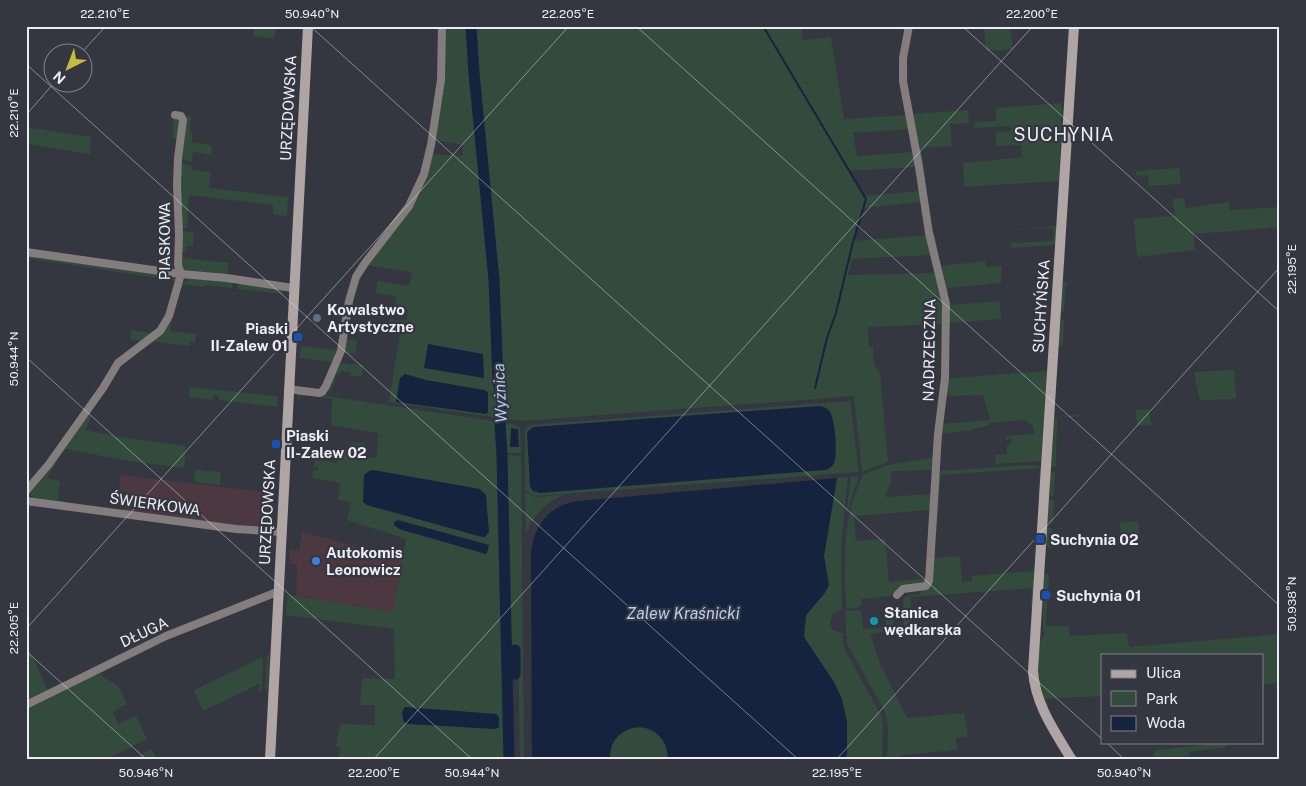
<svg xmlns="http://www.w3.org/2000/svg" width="1306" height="786" viewBox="0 0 1306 786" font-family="'Public Sans',sans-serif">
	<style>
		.commercial { fill: #4b3840 }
		.green { fill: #334b3d }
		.water { fill: #15233e }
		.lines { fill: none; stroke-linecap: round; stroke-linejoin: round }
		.stream { stroke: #15233e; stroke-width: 2 }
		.river { stroke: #15233e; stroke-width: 11 }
		.street { stroke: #847d7d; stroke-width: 8 }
		.secondary { stroke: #afa5a5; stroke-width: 10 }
		.ticks { fill: none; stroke: #edeef5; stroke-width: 1; stroke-opacity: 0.45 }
		.service-dot { fill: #5c6f8a; stroke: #343640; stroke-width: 2 }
		.transit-dot { fill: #1a4fb4; stroke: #343640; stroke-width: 2 }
		.shop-dot { fill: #3f7fe0; stroke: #343640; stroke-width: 2 }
		.culture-dot { fill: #0f9aa8; stroke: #343640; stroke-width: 2 }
		.labels { text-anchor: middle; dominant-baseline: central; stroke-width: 4.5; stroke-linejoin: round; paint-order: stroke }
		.street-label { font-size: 15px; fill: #edeef5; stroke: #343640 }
		.poi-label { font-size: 15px; font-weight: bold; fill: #edeef5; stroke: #343640; text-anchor: start }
		.water-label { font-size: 16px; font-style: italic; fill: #b5cefa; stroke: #343640 }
		.quarter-label { font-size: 18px; letter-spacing: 1px; fill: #edeef5; stroke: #343640 }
		.neatline { fill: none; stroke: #edeef5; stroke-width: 2 }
		.ticks-label { font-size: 12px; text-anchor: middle; fill: #edeef5 }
	</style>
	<rect width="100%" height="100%" fill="#343640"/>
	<path class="commercial" d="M121,475L272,493L270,528L246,527L123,511L126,492L118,491Z
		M302,532L356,546V547L403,555L393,612L296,597L297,565L289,563L290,549L299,551Z"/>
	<path class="green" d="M255,26H276L274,39L253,36Z
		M444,26H801L803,40L831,37L844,119L906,115L910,129L853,133L857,156L914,152L917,167L850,171L866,199L853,241L927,235L931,255L852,259L848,275L935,273L941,292L943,324L868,327L869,347H873L874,364L880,373L888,462L862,472L854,396L522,421L505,419V407H501L500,418L389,402L400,334L387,332L389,319L407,321L408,310L395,308L396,296L376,293L377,281L409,286L412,272L366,265L420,194L432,154L462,156L463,145L434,140Z
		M984,26H1010L1013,49L986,51Z
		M1062,103L1059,181L964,187L963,163L1022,157L1021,145L996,146V132L1011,131V126L975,128V122L996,121V108Z
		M968,110L969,123L950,124L952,146L921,148L927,186L913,114Z
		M191,115L190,133H192V142L210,145L212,147L211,155L193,152L192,162L181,159L185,118Z
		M173,118L179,119L178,138L173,139Z
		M26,127L91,137L90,154L26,144Z
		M182,164L192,165V170L211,172L209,188L288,197L287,216L273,214V205L189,195L187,228H182L180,194L181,165Z
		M1179,168L1181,184L1149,186L1148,175L1136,176V171Z
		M919,191L921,202L864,208L867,199L865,196Z
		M1184,198L1186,208L1229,202L1230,210L1280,207V227L1193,234L1195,250L1137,257L1134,219L1175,216L1172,199Z
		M1057,226L1055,245L1011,248V243L1052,241L1054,231L1051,228L1010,230Z
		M186,231L194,233L193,246H186L185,252H182V232Z
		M932,235H935L941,266L985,261L986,267L1002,266L1001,283L948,288V301L941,270H943Z
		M26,254L174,276L177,281L26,258Z
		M184,258L229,263L227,276L186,272L182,269L181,259Z
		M191,278L233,282L232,288L205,285L204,287L183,285L174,307L170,331L196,334L195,343L190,342V346L148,341L159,334L182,283Z
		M1063,282H1068L1066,284L1064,312H1060Z
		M238,283L283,290V294L237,289Z
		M1000,301L1001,319L949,323L950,305Z
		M1061,320H1064L1063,346L1058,347Z
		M131,330L154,333L141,341L130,339Z
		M347,339L357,341L355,354L345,353Z
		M301,346L338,350L333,362L299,358Z
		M338,363L363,365L362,377L351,376V372L341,371L340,375L336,374L335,381L330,391L328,390Z
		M1234,370L1236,399L1202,400L1199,397L1194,372Z
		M1045,371L1048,372L1041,461L996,464L995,455L1007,454V445L1011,444V439H1006V436L1034,434V427L1024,420L988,423V426L972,429V430L941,434L942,424L990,420L983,395L946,396L947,380L953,378Z
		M190,387L276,396L278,398L277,407L219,400V396L213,395V400L189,397Z
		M299,394L319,395L500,422L507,760H339L340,747L336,746L340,724L375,725V705H360L362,678L395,679L394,629L286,615L287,595L393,612L406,539L347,520L351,502L338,500L340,483L312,478L313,470L318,471V468L314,467L315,456H320V460L337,463L339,450L350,451L351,442L365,443V457L377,458L378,433L331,425L332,399L317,396H299V400H297Z
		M850,401L859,472L534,496L529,494L525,490V430L530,425Z
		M1149,409L1151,425L1137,426L1136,410Z
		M1080,414L1081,416L1057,418L1056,467H1051L1054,418Z
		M92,415L85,430L127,438L186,446L184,468L123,460L65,449L58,459H57L86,416Z
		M505,423L516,425L520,428L521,452L519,453H503L506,449Z
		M504,455L521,456L524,760H520L518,647L509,646Z
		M935,457L932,470L891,471V482L885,497L931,494L930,510L854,516L856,541L885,539L889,582L927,578L923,584L901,587L890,596L861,599V605L858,608L846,609C845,577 843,544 850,512C852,500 858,488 862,476L864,474L888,465Z
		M56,463L46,478L60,481L58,500L77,504L34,499L29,493L53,464Z
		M1031,465L1042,467L1040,498H1038L1040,468L941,475L937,530L942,531H935L939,471Z
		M195,470L221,472L220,485L194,482Z
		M1053,472H1055L1054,496H1050V473Z
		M859,476L846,516L851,477Z
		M848,477L841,545L842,610L834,613C827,622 830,632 842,633L844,648L882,717L883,728L882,758L879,760H846L847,751V723L842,699L804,637L806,615L824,594L829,586L824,556L837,478Z
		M525,493L535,497L564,495C545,502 533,516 526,534Z
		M1049,500H1054L1053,523H1049L1047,521Z
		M1138,521L1140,543L1122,545L1120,523Z
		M1047,528H1052L1051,547L1064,546L1048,548L1046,543Z
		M935,535H936L935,558L960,556L962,582L972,581V576L1035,571L1033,607H1029L1031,606L1032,588L911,597V630L870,634L881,666L907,718L964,713L968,736L956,738L957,750L901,755L900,760H887L888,727L886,714L847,644L845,611L859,610L862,613L863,629L886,628V615L893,618L894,627L904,626L903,599L906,596L921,594V590L926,589Z
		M1045,574H1049L1046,626H1068L1070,636L1127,633L1129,647L1280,634V683L1262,684V655H1102V696L1046,699L1048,705L1046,706L1038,685V658L1041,639L1044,637L1045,633L1043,632V578Z
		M26,643L48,691L26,702Z
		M269,655L268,688L265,690L267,656Z
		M263,657L262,691L259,693V684L203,711L194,690Z
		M100,672L103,677L118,686L127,704L113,712L118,724L136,716L147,739L105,760H26V708Z
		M640,727C658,731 668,741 668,760H610C609,740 622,729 640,727Z
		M1217,742H1226V747L1189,752L1190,756L1166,757L1167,760H1154V750L1196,746Z
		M152,749L156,759L154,760H130Z"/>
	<path class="water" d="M428,344L483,354L484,378L424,368Z
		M405,374L426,380L484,390L488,392V412L486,414L479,413L396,402L400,378Z
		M820,406C825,407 827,408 830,412C835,420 838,454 834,463C832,467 829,469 825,470L540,493L533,491L530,487L527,432L533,427Z
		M511,428L518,429L519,447H510Z
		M373,470L480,489L486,495L489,532L485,537H482L367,505L363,502L364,475L369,471Z
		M837,478L824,556L829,585L824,594L806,615L804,637L834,682L842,699L847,723V751L846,760H668C668,715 608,718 610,760H532L531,555C533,526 549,505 578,501Z
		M398,520L489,545L487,553L486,554L399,529L394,525V522Z
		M405,707L496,714L499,717V727L496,729L408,724L404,722C402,716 401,712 405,707Z"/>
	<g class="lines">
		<path class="stream" d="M763,26L866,199L853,242L836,313L827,338L815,388"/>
		<path class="river" d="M471,26L474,73L494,280L498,380L502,404L500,422L502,456L509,760
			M515,650V674"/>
		<path class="street" d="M26,252L181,274L227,278L293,288
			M288,389L319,393L322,392L326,386L341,351L349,301L356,277L365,263L409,206L424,174L431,145L441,80L442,26
			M26,491L49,464L103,388L118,363L160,331L169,316L181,274L178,265L179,235L177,185L178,158L183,120L181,116L175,115
			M26,501L236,529L281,532
			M897,595L903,589L926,586L929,581L938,434L945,378L946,304L929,233L919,167L903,81V58L909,26
			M26,705L166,636L277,592"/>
		<path class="secondary" d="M270,760L308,26
			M1072,760C1055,732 1035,704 1033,671L1074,26"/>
	</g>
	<path class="ticks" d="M310,26L1102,739M636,26L1280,606M962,26L1280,312M82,52L106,26M26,64L799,760M26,115L55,82M26,357L473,760M26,629L569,26M26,651L147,760M1106,742L1125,760M373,760L1033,26M836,760L1280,267"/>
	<circle class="service-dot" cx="317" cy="318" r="5"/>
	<g class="transit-dot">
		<rect x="293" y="332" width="10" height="10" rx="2.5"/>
		<rect x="271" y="439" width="10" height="10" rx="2.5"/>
		<rect x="1035" y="534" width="10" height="10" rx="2.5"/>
		<rect x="1041" y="590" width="10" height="10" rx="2.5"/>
	</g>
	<circle class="shop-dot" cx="316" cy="561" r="5"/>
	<circle class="culture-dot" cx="874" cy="621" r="5"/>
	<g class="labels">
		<g class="street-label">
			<text transform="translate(288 108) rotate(-87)">URZĘDOWSKA</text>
			<text transform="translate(164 241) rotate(-90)">PIASKOWA</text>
			<text transform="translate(1041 306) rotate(-86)">SUCHYŃSKA</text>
			<text transform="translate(929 350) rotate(-89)">NADRZECZNA</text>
			<text transform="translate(155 504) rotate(8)">ŚWIERKOWA</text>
			<text transform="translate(267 512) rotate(-87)">URZĘDOWSKA</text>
			<text transform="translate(144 632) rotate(-25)">DŁUGA</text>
		</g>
		<g class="poi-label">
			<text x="327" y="309">Kowalstwo<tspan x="327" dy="17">Artystyczne</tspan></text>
			<text x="288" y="328" text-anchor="end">Piaski<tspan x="288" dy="17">II-Zalew 01</tspan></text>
			<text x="286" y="435">Piaski<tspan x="286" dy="17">II-Zalew 02</tspan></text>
			<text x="1050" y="539">Suchynia 02</text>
			<text x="326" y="552">Autokomis<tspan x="326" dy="17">Leonowicz</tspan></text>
			<text x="1056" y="595">Suchynia 01</text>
			<text x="884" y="612">Stanica<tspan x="884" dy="17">wędkarska</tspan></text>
		</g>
		<g class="water-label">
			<text transform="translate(500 393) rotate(-93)">Wyżnica</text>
			<text x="683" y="613">Zalew Kraśnicki</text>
		</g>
		<g class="quarter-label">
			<text x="1064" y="134">SUCHYNIA</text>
		</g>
	</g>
	<rect width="1306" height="786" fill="none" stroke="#343640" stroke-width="55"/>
	<rect x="1101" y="654" width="162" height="90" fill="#343640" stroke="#7e8088"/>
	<rect x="1111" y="670" width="25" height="8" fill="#afa5a5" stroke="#7e8088"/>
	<text x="1146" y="678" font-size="15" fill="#edeef5">Ulica</text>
	<rect x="1111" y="691" width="25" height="15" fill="#334b3d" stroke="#7e8088"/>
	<text x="1146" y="704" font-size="15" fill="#edeef5">Park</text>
	<rect x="1111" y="716" width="25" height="15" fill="#15233e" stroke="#7e8088"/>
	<text x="1146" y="728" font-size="15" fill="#edeef5">Woda</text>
	<g transform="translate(68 68) rotate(222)"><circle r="24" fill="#343640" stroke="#7e8088"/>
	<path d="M0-4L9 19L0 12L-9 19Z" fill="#c4bc3e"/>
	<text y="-8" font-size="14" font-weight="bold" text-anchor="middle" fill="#edeef5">N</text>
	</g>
	<rect x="28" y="28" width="1250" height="730" class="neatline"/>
	<g class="ticks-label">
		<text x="105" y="18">22.210°E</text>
		<text x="312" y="18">50.940°N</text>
		<text x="568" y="18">22.205°E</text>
		<text x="1032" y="18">22.200°E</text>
		<text transform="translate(14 113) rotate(-90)" y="4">22.210°E</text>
		<text transform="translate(1292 269) rotate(-90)" y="4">22.195°E</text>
		<text transform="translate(14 359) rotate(-90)" y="4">50.944°N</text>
		<text transform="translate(1292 604) rotate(-90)" y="4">50.938°N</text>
		<text transform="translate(14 628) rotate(-90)" y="4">22.205°E</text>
		<text x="146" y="777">50.946°N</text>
		<text x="374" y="777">22.200°E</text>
		<text x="472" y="777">50.944°N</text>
		<text x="837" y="777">22.195°E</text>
		<text x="1124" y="777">50.940°N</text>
	</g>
</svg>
